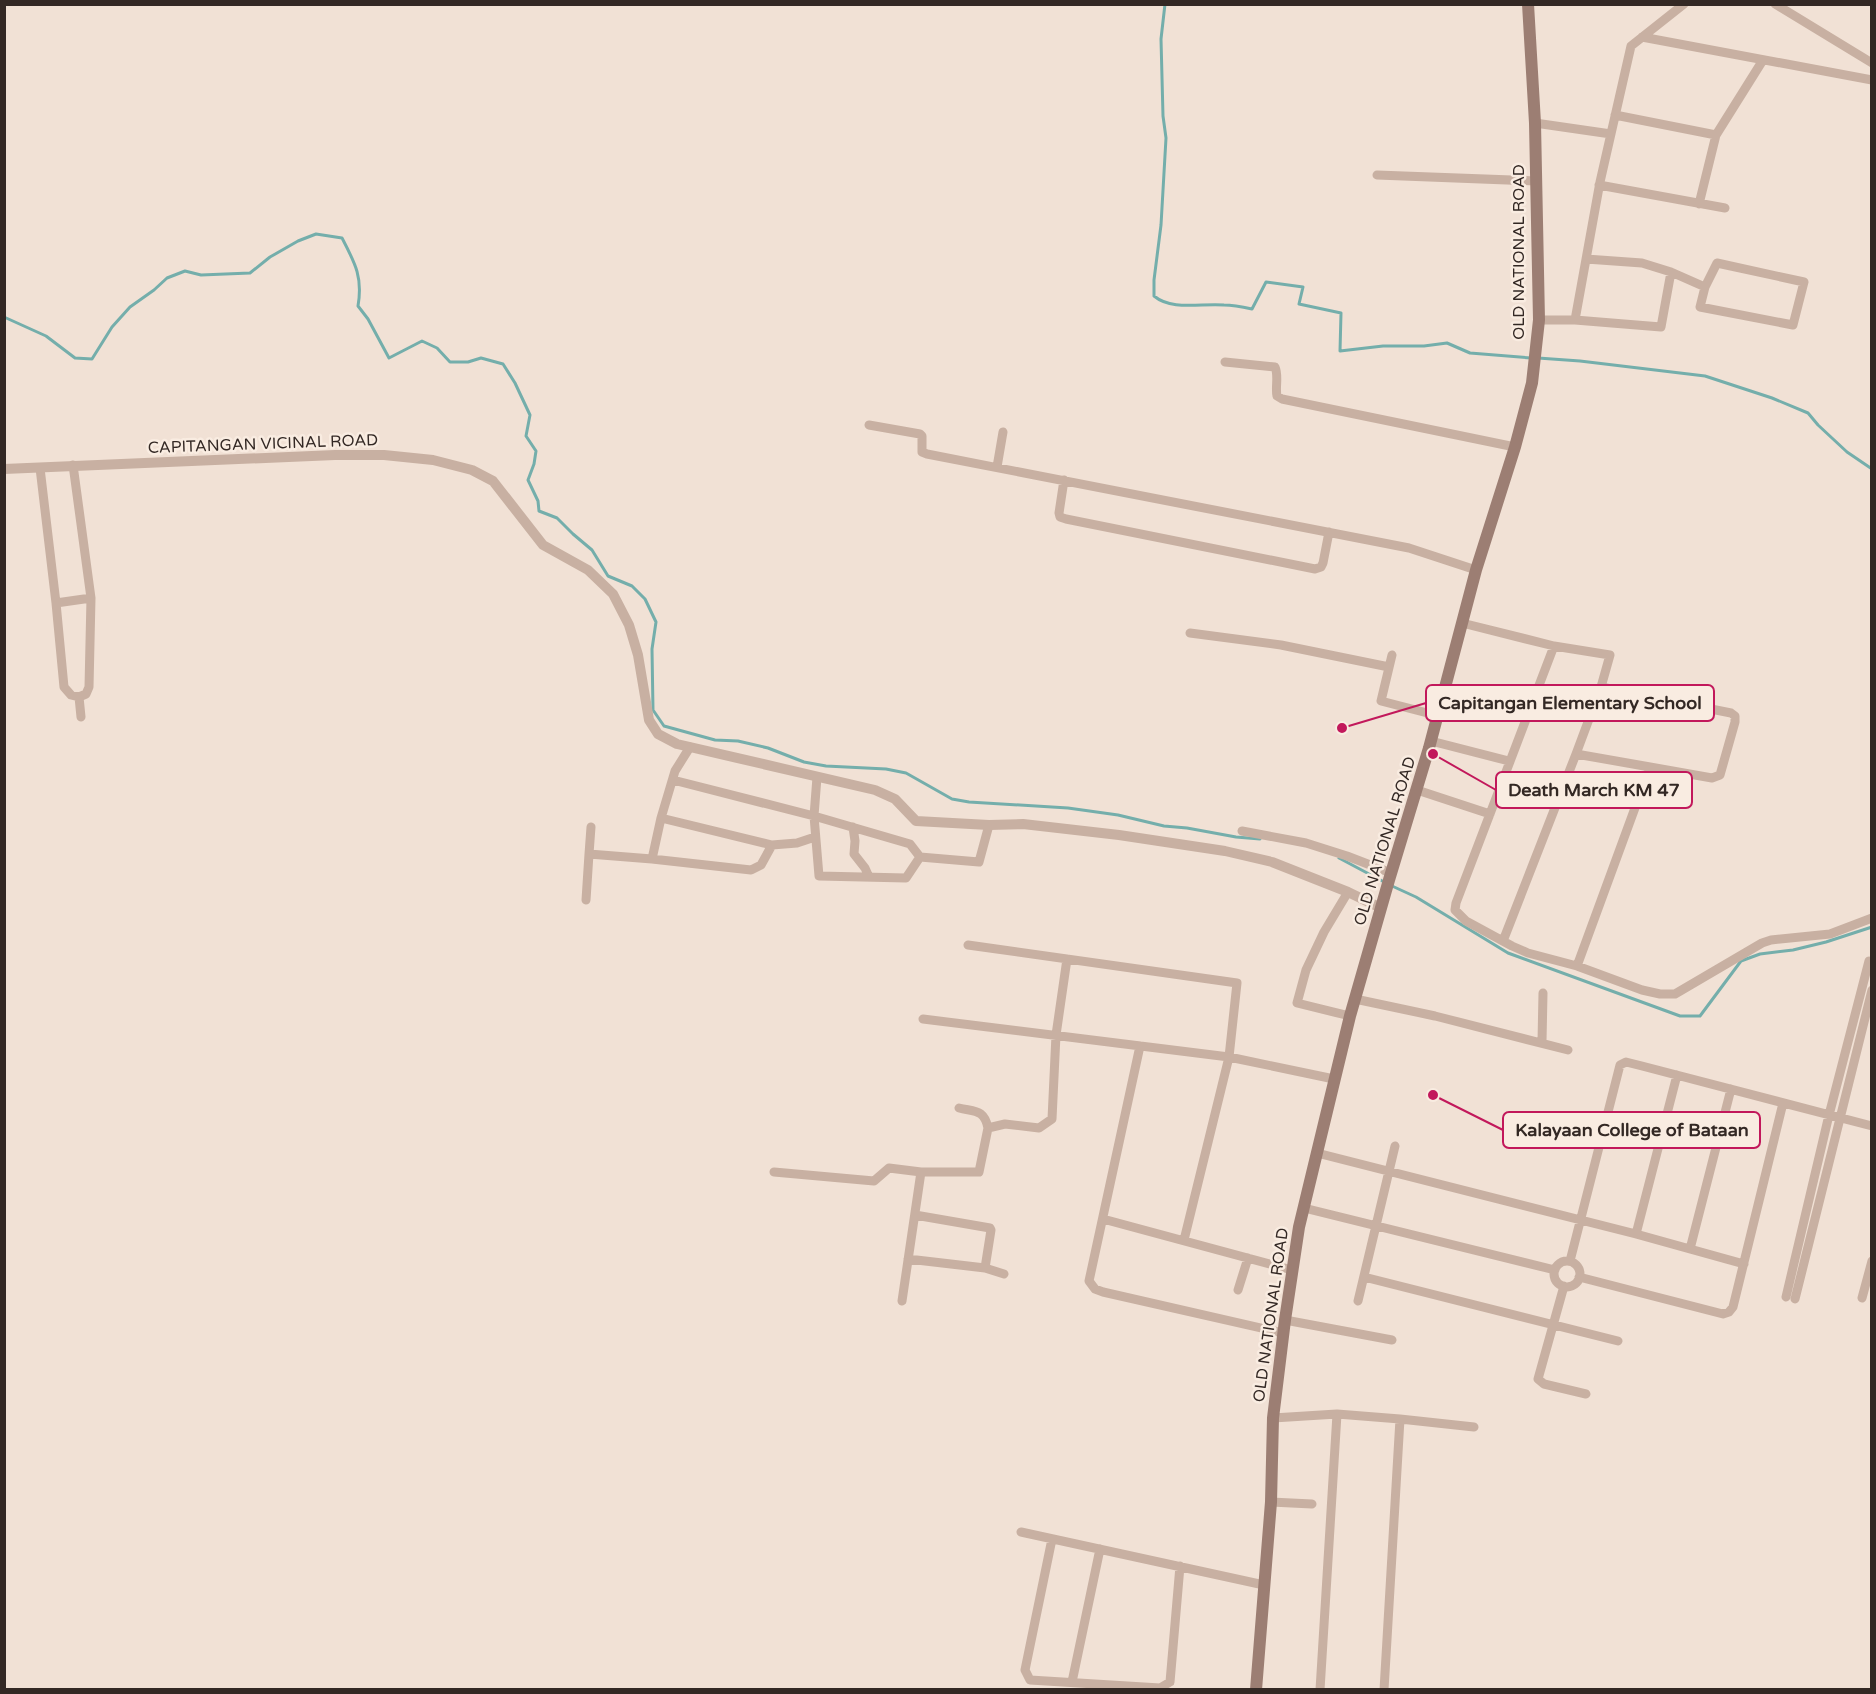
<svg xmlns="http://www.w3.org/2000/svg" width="1876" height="1694" viewBox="0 0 1876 1694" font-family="'Varela Round',sans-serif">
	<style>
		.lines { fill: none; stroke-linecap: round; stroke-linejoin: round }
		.stream { stroke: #74aeab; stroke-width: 3 }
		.minor { stroke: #c8b0a2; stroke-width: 9 }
		.tertiary { stroke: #c8b0a2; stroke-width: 10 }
		.secondary { stroke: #9c7e73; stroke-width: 12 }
		.labels { text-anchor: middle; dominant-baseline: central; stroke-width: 5; stroke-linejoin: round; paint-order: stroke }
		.street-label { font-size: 16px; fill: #332824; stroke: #f9ece1 }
		.leader { fill: none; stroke: #c2185b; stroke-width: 2 }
		.callout-dot { fill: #c2185b; stroke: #f9ece1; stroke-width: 2 }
		.callout { fill: #f9ece1; stroke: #c2185b; stroke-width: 2 }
		.callout-label { font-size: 18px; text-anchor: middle; font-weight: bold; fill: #332824 }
	</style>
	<rect width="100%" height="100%" fill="#f1e1d5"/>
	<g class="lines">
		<path class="stream" d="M1165,4L1161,39L1163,116L1166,138L1161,225L1154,280V296C1172,311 1201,303 1224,305C1233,305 1243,307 1252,309L1266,282L1303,287L1299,304L1341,313L1340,351L1383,346H1424L1447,343L1470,353L1531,358
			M4,317L46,336L75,358L92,359L112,327L130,307L154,290L167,278L185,271L201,275L250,273L270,257L298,241L316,234L342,238C355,263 363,277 358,306L368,319L389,358L422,341L437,348L450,362H468L481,358L503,364L515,383L530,415L526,436L536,451L534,464L528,480L538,501L539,511L557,518L573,534L592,550L608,576L632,586L645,599L656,622L652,649L653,710L664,726L715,740L738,741L768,748L804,762L826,766L886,769L906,773L952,799L969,802L1068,808L1118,815L1164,826L1187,828L1236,837L1260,839
			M1538,358L1580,361L1705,376L1772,398L1808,413L1818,425L1847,452L1872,469
			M1339,858L1386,883
			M1392,886L1416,897L1508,953L1680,1016H1700L1741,961L1760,954L1793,950L1826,942L1872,927"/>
		<path class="minor" d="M1775,4L1872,63
			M1642,37L1872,80
			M1615,115L1716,135L1763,60
			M1535,123L1611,134
			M1377,175L1536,181
			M1599,185L1725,208
			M1699,204L1716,135
			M1586,259L1642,263L1671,272L1705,287
			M1717,263L1804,282L1793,325L1700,307L1705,287Z
			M1539,320H1575L1661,327L1671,272
			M1575,320L1600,182L1631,46L1684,4
			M1225,362L1275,367C1279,376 1275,387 1277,396L1282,399L1515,447
			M869,425L920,434L922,436V452L927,454L1409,548L1476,570
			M73,465L91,598L89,687L86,694L79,697L81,717
			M997,467L1003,432
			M40,468L56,603L64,687L71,695L79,697
			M1064,480L1059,513L1060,517L1066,519L1315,569L1321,567L1323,563L1329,532
			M56,603L91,598
			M1462,623L1554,646L1610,655L1601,687L1576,754L1503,941
			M1190,633L1281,645L1389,667
			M1554,646L1456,903L1455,910L1466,921L1512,946L1528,953L1577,966L1650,767L1576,754
			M1392,655L1381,701L1439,716
			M1601,687L1731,713L1735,716V722L1720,775L1712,778L1650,767
			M1431,741L1509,761
			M817,777L814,816L819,876L906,878L920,857
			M1502,779L1556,804
			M673,780L814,816L910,844L920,857L979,862L989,825
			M1642,789L1672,796
			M1417,790L1490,814
			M661,818L772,845L797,843L815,837
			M591,827L589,854L652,859L751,870L761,865L772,845
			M853,827L855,841L854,854L865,868L869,877
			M1242,831L1306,843L1347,856L1391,873
			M652,859L661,818L675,771L690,747
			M1348,892L1324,932L1306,970L1297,1003L1350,1016
			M586,900L589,854
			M968,945L1237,983L1229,1057L1184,1240
			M1577,966L1642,990L1660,994H1675L1762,943L1771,940L1830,934L1872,918
			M1355,999L1435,1016L1568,1050
			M923,1019L1229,1057L1334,1079
			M1542,1042L1543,993
			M1140,1046L1089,1281L1095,1289L1103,1292L1283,1333
			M959,1108C975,1112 984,1109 988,1128
			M1317,1153L1636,1234L1744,1264
			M774,1172L874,1181L889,1168L921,1172H979L988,1128L1005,1124L1039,1128L1052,1119L1056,1035L1067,959
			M1304,1208L1555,1270
			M915,1215L990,1228L991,1230L985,1268
			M1103,1219L1292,1270
			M1636,1234L1677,1075
			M1690,1249L1731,1089
			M908,1259L985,1268L1004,1274
			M1570,1261L1620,1065L1626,1062L1642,1066L1872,1126
			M1554 1274a13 13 0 1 1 26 0a13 13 0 1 1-26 0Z
			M1364,1277L1618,1341
			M1579,1277L1723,1314L1729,1312L1733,1307L1783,1103
			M1564,1286L1538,1379L1544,1384L1586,1394
			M1238,1290L1248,1258
			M1786,1297L1829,1115L1869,961
			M1862,1298L1872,1261
			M1795,1299L1872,990
			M902,1301L921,1172
			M1358,1301L1395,1146
			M1285,1320L1392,1340
			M1273,1418L1337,1414L1400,1419L1384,1690
			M1400,1419L1474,1427
			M1271,1502L1312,1504
			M1021,1532L1264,1585
			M1052,1539L1025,1670L1030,1680L1160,1688L1170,1682L1180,1566
			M1072,1682L1100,1549
			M1320,1690L1337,1414"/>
		<path class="tertiary" d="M4,469L335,455H384L433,460L472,470L493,481L543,545L588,570L613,594L629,625L638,655L649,720L658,734L677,744L875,790L895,799L916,821L989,825L1023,824L1119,835L1225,851L1272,862L1348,892L1381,908"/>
		<path class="secondary" d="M1256,1690L1271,1502L1273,1418L1285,1320L1299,1227L1350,1016L1389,880L1429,748L1476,570L1515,447L1532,383L1539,320L1535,123L1528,4"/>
	</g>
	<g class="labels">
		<g class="street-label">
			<text transform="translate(1519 252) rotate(-90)">OLD NATIONAL ROAD</text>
			<text transform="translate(263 444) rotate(-2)">CAPITANGAN VICINAL ROAD</text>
			<text transform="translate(1385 841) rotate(-73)">OLD NATIONAL ROAD</text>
			<text transform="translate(1271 1315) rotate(-82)">OLD NATIONAL ROAD</text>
		</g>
	</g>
	<path class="leader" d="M1342 728L1426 703M1433 754L1496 790M1433 1095L1503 1130"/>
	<g class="callout-dot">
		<circle cx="1342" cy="728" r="6"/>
		<circle cx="1433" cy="754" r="6"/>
		<circle cx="1433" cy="1095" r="6"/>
	</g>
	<g class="callout">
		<rect x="1426" y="685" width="288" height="36" rx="6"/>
		<rect x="1496" y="772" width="196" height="36" rx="6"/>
		<rect x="1503" y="1112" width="257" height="36" rx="6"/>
	</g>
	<g class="callout-label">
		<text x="1570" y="709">Capitangan Elementary School</text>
		<text x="1594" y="796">Death March KM 47</text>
		<text x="1632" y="1136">Kalayaan College of Bataan</text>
	</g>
	<rect width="1876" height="1694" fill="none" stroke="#332824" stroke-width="12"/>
</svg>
